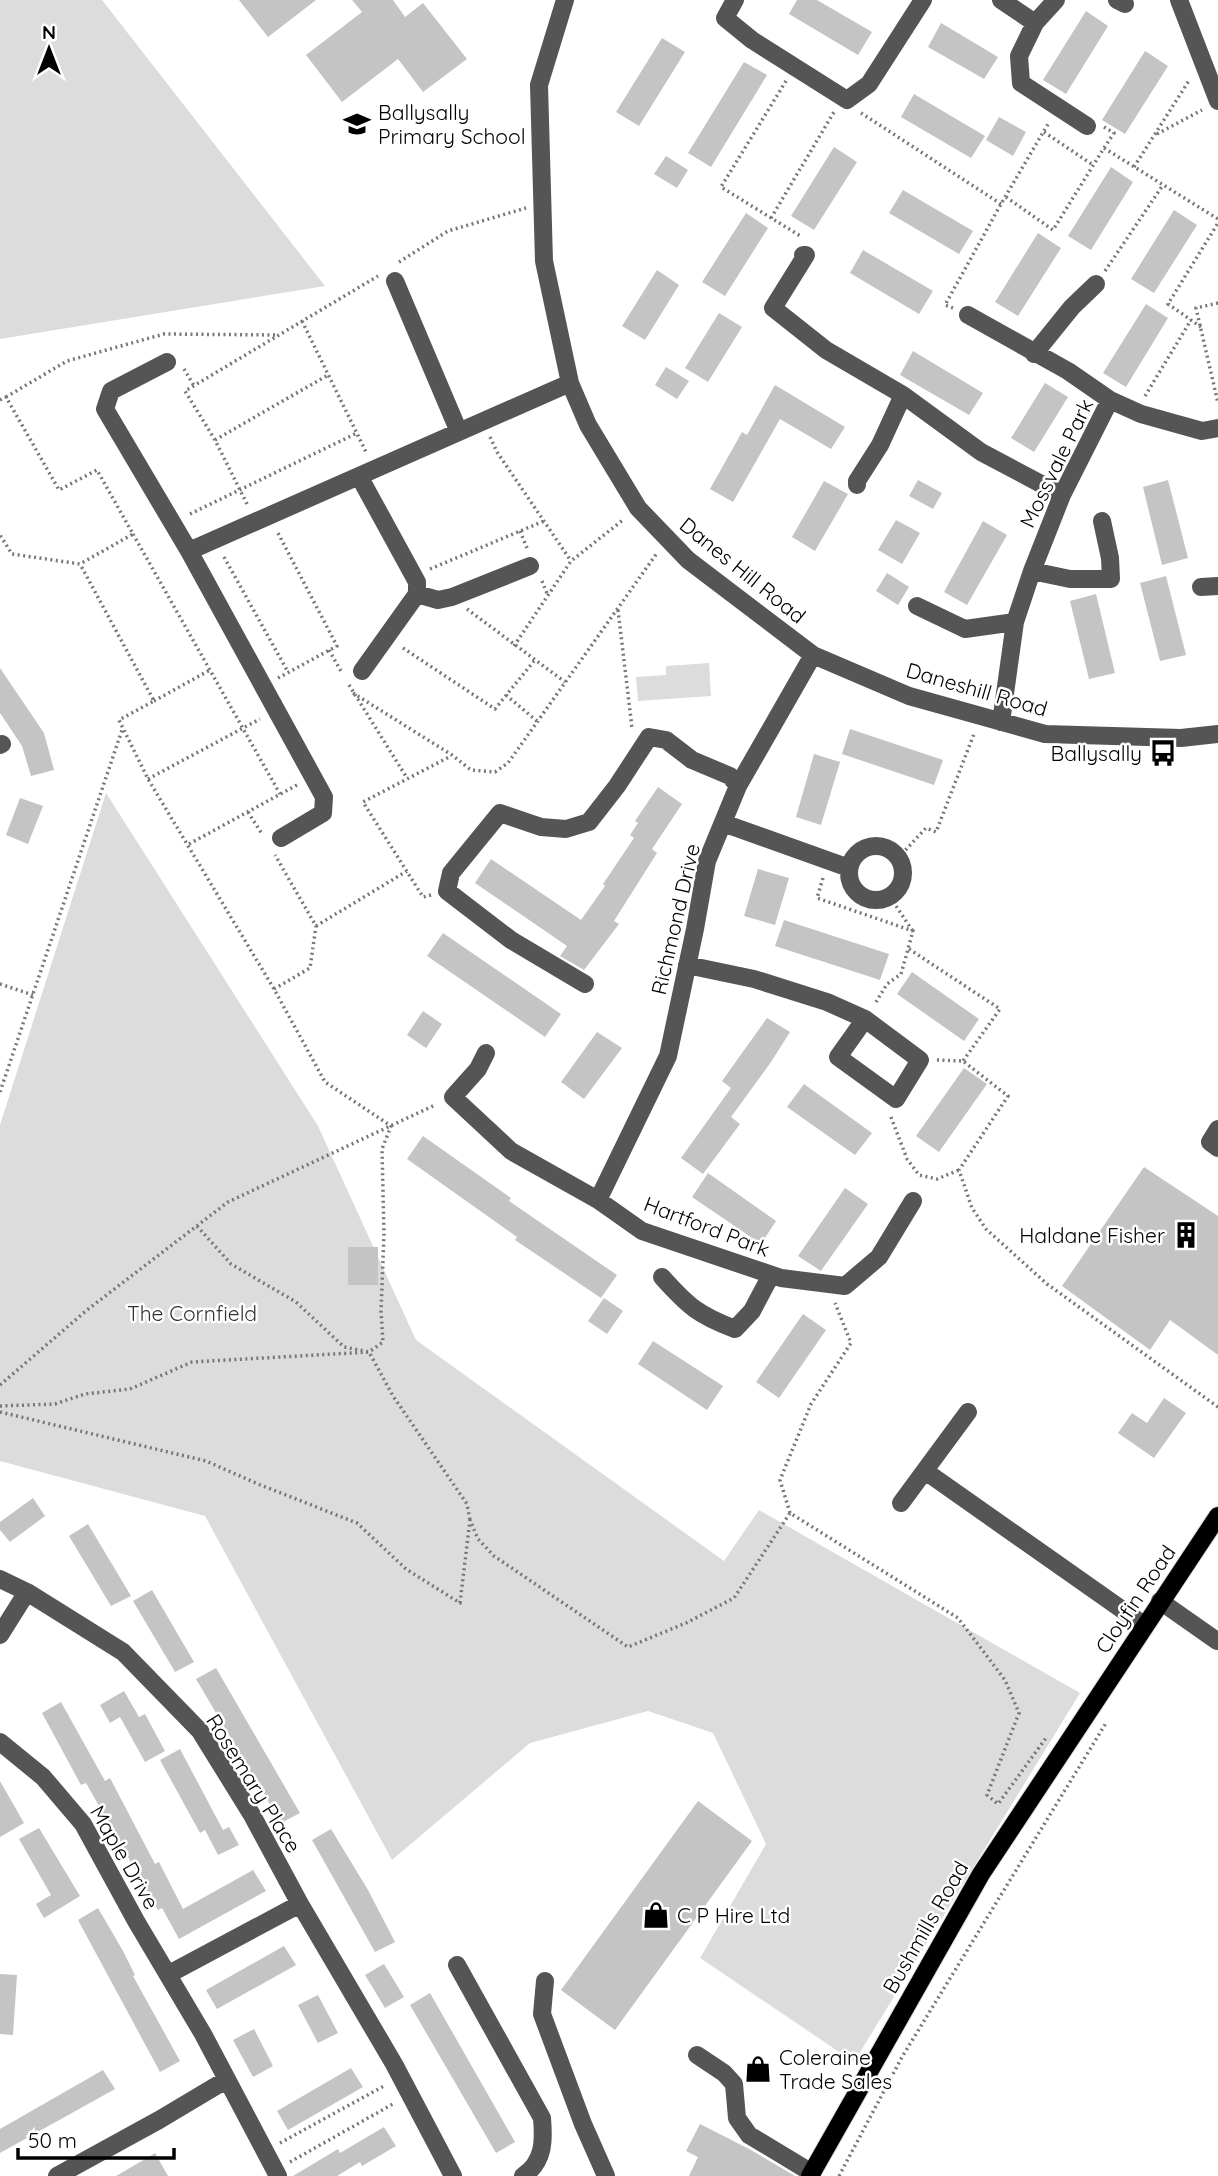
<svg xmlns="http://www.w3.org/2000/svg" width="1218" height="2176" viewBox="0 0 1218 2176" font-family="Quicksand,sans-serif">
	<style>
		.green { fill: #dcdcdc }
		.building { fill: #c4c4c4 }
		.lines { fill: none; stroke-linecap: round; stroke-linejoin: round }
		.major-casing { stroke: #dbdbdb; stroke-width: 20 }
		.path { stroke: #777; stroke-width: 3.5; stroke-dasharray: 2 3.5; stroke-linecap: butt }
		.minor { stroke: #555; stroke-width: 18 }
		.major { stroke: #000; stroke-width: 18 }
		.labels { text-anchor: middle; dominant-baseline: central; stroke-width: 5; stroke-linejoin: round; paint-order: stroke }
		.poi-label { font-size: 21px; fill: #000; stroke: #fff; text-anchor: start }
		.street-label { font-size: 21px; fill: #000; stroke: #fff }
		.park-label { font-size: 21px; fill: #333; stroke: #fff }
	</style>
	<rect width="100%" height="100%" fill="#fff"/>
	<path class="green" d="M0,0H102L325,286L0,339Z
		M709,663L711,696L638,701L636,677L666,675V666Z
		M106,793L318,1126L416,1340L724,1561L759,1510L1080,1693L854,2062L700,1958L766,1844L713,1733L648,1711L530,1743L392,1860L205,1516L0,1461V1125Z"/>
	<path class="building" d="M239,0H316L268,37Z
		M352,0H393L405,17L423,3L467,59L423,92L398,59L342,102L306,55L362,12Z
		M797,0H817L872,32L858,55L789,14Z
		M1086,11L1108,26L1066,94L1043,80Z
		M941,23L998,57L984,79L928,47Z
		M662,38L685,52L639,126L616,112Z
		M1145,51L1168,66L1125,134L1102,120Z
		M744,62L767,75L711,167L688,153Z
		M914,94L985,136L971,158L901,117Z
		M999,117L1026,132L1013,156L986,140Z
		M834,147L857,162L814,230L791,216Z
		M666,156L688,170L677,188L654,174Z
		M1111,167L1133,182L1091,250L1068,236Z
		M903,190L973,231L959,254L889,213Z
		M1174,210L1197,225L1154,293L1131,279Z
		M746,213L768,228L725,296L702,282Z
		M1038,233L1061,248L1018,316L995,302Z
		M863,250L933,291L919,314L850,273Z
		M657,270L679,285L645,340L622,326Z
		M1146,304L1168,318L1126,387L1103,373Z
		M719,313L742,327L708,382L685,368Z
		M913,351L983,393L969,415L900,375Z
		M666,367L689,381L677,399L655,385Z
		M1045,383L1068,397L1034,452L1011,438Z
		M775,385L845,427L831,449L780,419L733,502L710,489L742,432L747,435Z
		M918,480L942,493L933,509L909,496Z
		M1168,480L1188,558L1162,565L1143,487Z
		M824,481L848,494L815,551L792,537Z
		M896,520L920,533L902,564L878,550Z
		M983,521L1007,535L967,605L944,592Z
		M887,573L909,587L898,605L876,591Z
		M1166,576L1186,655L1160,661L1140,583Z
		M1096,594L1115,673L1089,679L1070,601Z
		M0,668L44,733L54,770L31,776L22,746L0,713Z
		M850,729L943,760L934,785L842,754Z
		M814,754L840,762L821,825L796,817Z
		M658,787L682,804L652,849L657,853L614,921L619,924L584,970L560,956L567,946L475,883L491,859L581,920L605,886L603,884L634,838L630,835L638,823L635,821Z
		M20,798L43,806L28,844L6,835Z
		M758,869L789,878L775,925L744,916Z
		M784,920L889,954L880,980L775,946Z
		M443,933L561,1014L545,1037L427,956Z
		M912,972L979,1019L964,1041L897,994Z
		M423,1011L442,1024L426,1048L407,1035Z
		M767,1018L790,1032L771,1062L731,1117L740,1124L703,1174L681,1158L731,1088L722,1081Z
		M597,1032L622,1048L584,1099L561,1082Z
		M964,1068L987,1084L939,1152L916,1136Z
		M804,1084L872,1133L855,1155L787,1107Z
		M423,1136L511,1198L509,1201L617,1275L601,1298L515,1240L517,1237L407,1159Z
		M1144,1167L1218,1216V1355L1170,1320L1150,1350L1062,1286Z
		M708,1173L776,1221L761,1244L692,1197Z
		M845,1188L868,1204L821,1271L798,1256Z
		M348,1247H378V1285H348Z
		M604,1298L623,1311L607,1334L588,1321Z
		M803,1314L826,1330L779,1398L756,1382Z
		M653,1341L723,1386L707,1410L638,1364Z
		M1164,1398L1186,1413L1154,1458L1118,1433L1132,1413L1147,1423Z
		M33,1498L45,1516L10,1542L0,1530V1522Z
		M88,1524L131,1596L111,1606L69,1536Z
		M152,1590L194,1662L175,1672L133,1601Z
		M216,1668L300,1813L281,1823L196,1679Z
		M124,1691L139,1717L145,1714L165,1751L145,1762L120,1717L110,1723L100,1705Z
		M61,1702L105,1781L110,1778L155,1864L159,1862L183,1909L253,1870L266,1891L179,1939L162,1908L158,1910L86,1783L81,1785L42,1713Z
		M180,1749L223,1830L229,1827L239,1845L218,1855L205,1830L200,1833L160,1760Z
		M0,1781L24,1823L0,1837Z
		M698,1801L752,1841L615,2030L561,1990Z
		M39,1828L80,1896L44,1918L36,1904L51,1895L19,1839Z
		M331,1829L368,1890L395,1942L375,1952L312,1840Z
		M98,1908L123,1951L135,1975L133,1976L180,2061L160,2072L78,1920Z
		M284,1946L296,1965L217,2009L206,1990Z
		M384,1964L404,1997L385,2008L365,1975Z
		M0,1974L17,1975L13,2035L0,2034Z
		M430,1993L515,2142L496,2153L410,2005Z
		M318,1995L338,2033L318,2043L298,2005Z
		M254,2029L273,2066L253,2077L233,2040Z
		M351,2068L363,2087L288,2130L277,2111Z
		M103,2070L115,2089L0,2153V2129Z
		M700,2124L751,2150L795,2176H689L698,2157L686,2151Z
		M384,2127L396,2146L362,2166L360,2162L337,2176H293L338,2149L340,2153Z
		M155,2153L168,2176H116L147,2158Z"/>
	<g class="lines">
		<defs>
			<path id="major" d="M810,2176L981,1874L1218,1516"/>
		</defs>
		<use href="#major" class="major-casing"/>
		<path class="path" d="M786,81L721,187L802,237
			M861,113L1001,204
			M1104,127L1114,133L1104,148
			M1044,132L1093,165
			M1157,134L1202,110
			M1134,167L1190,79
			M1006,197L1053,230L1104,148L1218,219
			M771,218L834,112
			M399,262L448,231L526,208
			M1105,271L1163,185
			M1218,303L1196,308L1218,403
			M953,308L945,305L1001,204L1048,124
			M302,321L367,454
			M1201,327L1168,304L1218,223
			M184,369L194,386
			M1145,396L1191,320
			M6,397L67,361L164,334L277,335
			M0,400L6,397L59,490L97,470L133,534L80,564L12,554L0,535
			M490,437L497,452L571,561
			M215,440L328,375
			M247,504L215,440L185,391L378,276
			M190,514L357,433
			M520,531L527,548
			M133,534L280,794
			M224,557L288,672
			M430,569L544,521
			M542,581L548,596
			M467,609L565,682
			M618,610L632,728
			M514,646L571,561L623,520
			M403,648L495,709L534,661
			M329,650L342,673
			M278,678L337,646L278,533
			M349,685L407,778
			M353,693L452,755L471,770L495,772L508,763L657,553
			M506,695L538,722
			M154,701L210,670
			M148,779L260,719
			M248,812L262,834
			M189,844L297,785
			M898,858L926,828L936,832L974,734
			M823,878L817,898L913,931L901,974L887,984L876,1002
			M431,895L423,897L363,802L451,756
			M890,897L912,930
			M316,926L407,871
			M909,949L1000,1009L963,1061
			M0,984L33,995
			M274,989L310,968L316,926L275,855
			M937,1060L963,1061L1008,1096L959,1170L972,1208L986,1229L1047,1284L1218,1407
			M0,1092L122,730
			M891,1117L907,1159L919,1175L937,1179L959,1170
			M197,1226L231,1264L296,1302L344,1347L369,1352L393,1396L467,1504L470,1520
			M0,1385L87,1310L228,1202L435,1105
			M0,1406L55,1404L85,1394L130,1389L192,1362L369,1352L383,1342L381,1311L384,1234L382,1149L391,1126L325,1082L274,989L148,779L119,720L154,701L80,564
			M0,1412L206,1461L258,1484L357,1523L406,1569L460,1603L470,1520L478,1539L494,1556L628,1647L686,1623L734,1598L790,1513L958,1618L1005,1680L1019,1713L987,1795L998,1804L1046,1738
			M790,1513L780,1480L811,1404L851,1343L835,1303
			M280,2143L384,2086
			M290,2162L393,2104
			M839,2176L902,2057L1106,1723"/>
		<path class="minor" d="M565,0L539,85L544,261L570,383L588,425L638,508L688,560L813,655L909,696L1045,734L1181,738L1218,734
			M735,0L725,18L752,40L847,100L869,84L923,0
			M1001,0L1035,23
			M1056,0L1035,23L1019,56L1021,83L1087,126
			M1117,0L1125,4
			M1179,0L1218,101
			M803,255H806L773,308L826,350L903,395L981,452L1062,495
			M395,281L459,432
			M968,315L1068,371L1110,400
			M1034,354L1072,307L1096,284
			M167,362L111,391L105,409L189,551L324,797L323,813L281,838
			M359,476L417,582V594L362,671
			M857,485V481L880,445L903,395
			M189,551L570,383
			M1032,571L1070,579H1111L1110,558L1102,521
			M1201,587L1218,586
			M417,594L438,600L452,597L530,566
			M917,606L965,629L1015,622
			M1001,722L1015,622L1032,571L1062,495L1110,400L1141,414L1202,431L1218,428
			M0,745L2,744
			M723,823L849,868
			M849 873a27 27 0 1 1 54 0a27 27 0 1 1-54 0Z
			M687,965L754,979L827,1002L865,1019L920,1060L896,1099L838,1057L865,1019
			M585,984L511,940L447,891L451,873L500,813L541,827L566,829L589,822L617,786L649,737L666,740L692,760L730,776L738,786
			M486,1053L478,1069L453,1097L511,1151L598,1200L642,1231L781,1278L845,1286L879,1257L913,1201
			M1218,1129L1210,1142L1218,1148
			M598,1200L668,1056L695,929L707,861L738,786L813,655
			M662,1277C688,1306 698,1315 735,1329L752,1311L771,1275
			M925,1471L1144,1625
			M901,1503L968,1412
			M0,1579L27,1592L123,1652L200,1731L252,1815L300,1904L394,2064L453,2176
			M1160,1601L1217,1641
			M0,1635L27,1592
			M0,1742L43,1777L83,1824L136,1921L203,2034L278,2176
			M457,1965L542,2118C544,2141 544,2162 523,2176
			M169,1974L300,1904
			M545,1981L542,2014L583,2124L606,2176
			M697,2055L724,2073L734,2084L737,2118L749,2135L812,2173
			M57,2176L159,2120L226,2080"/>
		<use href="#major" class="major"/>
	</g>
	<defs>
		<symbol id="school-bare" viewBox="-9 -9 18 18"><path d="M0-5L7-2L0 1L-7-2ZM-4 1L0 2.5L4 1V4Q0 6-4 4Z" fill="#000" stroke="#fff" stroke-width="2.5" paint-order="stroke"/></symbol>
		<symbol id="bus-bare" viewBox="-9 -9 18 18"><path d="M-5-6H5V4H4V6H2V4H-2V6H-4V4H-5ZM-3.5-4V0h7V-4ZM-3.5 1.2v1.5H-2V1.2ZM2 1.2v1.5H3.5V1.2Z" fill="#000" stroke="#fff" stroke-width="2.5" paint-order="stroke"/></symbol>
		<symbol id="building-bare" viewBox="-9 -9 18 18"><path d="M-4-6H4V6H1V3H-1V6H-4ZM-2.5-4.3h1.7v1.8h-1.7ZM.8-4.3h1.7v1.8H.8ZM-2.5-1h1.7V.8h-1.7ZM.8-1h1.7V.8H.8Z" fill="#000" stroke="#fff" stroke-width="2.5" paint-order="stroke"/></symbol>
		<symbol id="shop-bare" viewBox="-9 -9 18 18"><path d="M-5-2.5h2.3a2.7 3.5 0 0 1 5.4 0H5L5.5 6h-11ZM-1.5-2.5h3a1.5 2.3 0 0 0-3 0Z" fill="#000" stroke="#fff" stroke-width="2.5" paint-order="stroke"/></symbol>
	</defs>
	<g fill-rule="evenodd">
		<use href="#school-bare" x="338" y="105" width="38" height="38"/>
		<use href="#bus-bare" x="1144" y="734" width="38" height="38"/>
		<use href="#building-bare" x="1167" y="1216" width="38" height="38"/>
		<use href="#shop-bare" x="637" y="1896" width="38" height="38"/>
		<use href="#shop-bare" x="739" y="2050" width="38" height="38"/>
	</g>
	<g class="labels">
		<g class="poi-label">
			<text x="378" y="112">Ballysally<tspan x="378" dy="24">Primary School</tspan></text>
			<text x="1142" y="753" text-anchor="end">Ballysally</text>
			<text x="1165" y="1235" text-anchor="end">Haldane Fisher</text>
			<text x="677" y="1915">C P Hire Ltd</text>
			<text x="779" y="2057">Coleraine<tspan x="779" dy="24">Trade Sales</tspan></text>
		</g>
		<g class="street-label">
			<text transform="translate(1056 463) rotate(-64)">Mossvale Park</text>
			<text transform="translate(743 570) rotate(39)">Danes Hill Road</text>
			<text transform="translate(977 689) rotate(16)">Daneshill Road</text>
			<text transform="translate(675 919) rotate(-77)">Richmond Drive</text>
			<text transform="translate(707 1226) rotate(21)">Hartford Park</text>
			<text transform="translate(1135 1599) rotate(-56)">Cloyfin Road</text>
			<text transform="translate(254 1783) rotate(58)">Rosemary Place</text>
			<text transform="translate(125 1857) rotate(60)">Maple Drive</text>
			<text transform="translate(925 1927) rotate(-60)">Bushmills Road</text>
		</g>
		<g class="park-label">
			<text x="192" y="1313">The Cornfield</text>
		</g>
	</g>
	<g transform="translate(49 49)" stroke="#ffffff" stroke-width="5" paint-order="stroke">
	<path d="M0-5L12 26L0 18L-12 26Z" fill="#000000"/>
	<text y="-10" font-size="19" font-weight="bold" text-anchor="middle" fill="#000000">N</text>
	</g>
	<path d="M18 2148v10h156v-10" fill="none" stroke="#000000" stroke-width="3.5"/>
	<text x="28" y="2148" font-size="21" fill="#000000" stroke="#ffffff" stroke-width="5" paint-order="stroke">50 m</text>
</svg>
